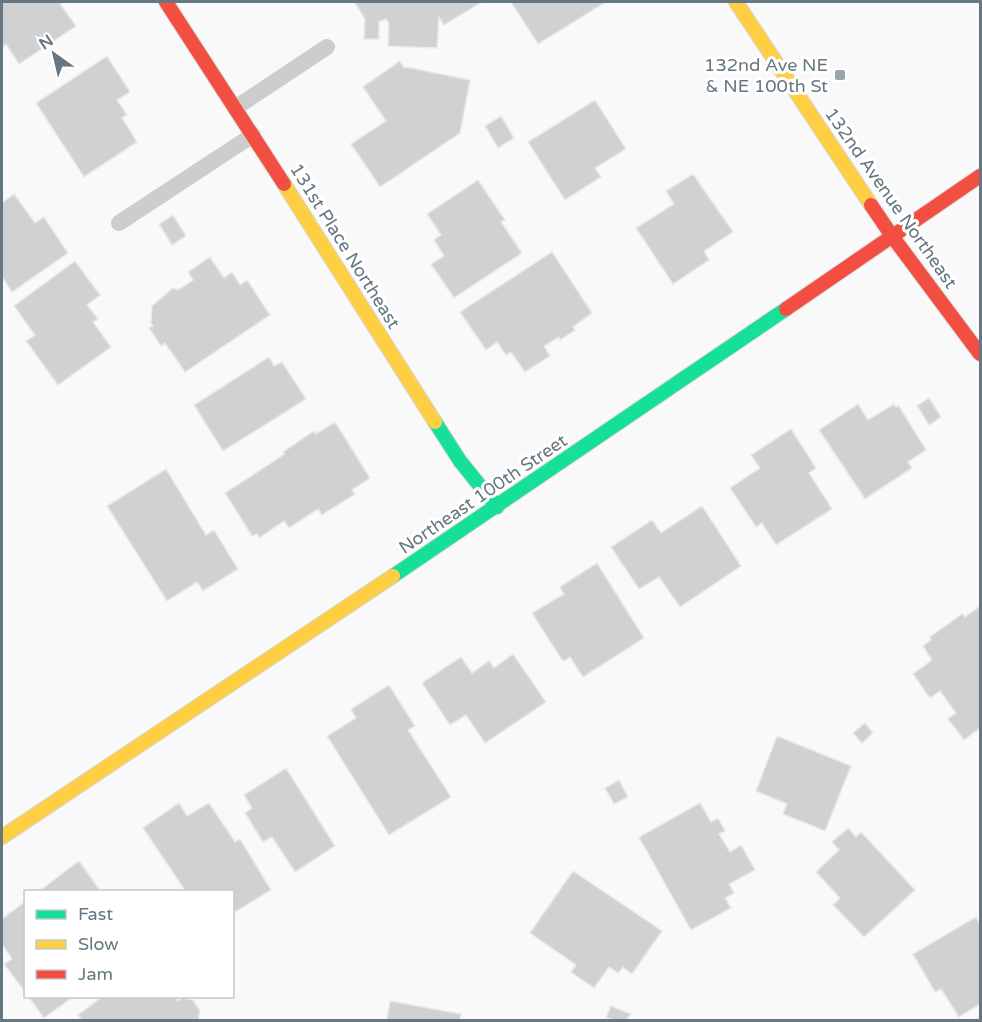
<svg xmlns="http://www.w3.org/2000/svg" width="982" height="1022" viewBox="0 0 982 1022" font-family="'Varela Round',sans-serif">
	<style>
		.building { fill: #d0d1d2; stroke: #e8e8e8; stroke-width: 1.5 }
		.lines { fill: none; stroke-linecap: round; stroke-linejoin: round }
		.fast-casing { stroke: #d5d6d7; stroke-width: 16 }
		.slow-casing { stroke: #d5d6d7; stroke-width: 16 }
		.jam-casing { stroke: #d5d6d7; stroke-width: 16 }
		.lane { stroke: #cccdce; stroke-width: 16 }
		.fast { stroke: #16e098; stroke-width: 14 }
		.slow { stroke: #ffcf43; stroke-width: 14 }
		.jam { stroke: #f24e42; stroke-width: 14 }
		.poi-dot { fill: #99a4ab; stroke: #fff; stroke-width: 2 }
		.labels { text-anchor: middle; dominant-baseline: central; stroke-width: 6; stroke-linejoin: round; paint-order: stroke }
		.poi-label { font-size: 18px; fill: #667781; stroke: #fff; text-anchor: end }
		.street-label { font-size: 18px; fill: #667781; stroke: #fff }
	</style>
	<rect width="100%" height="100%" fill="#f9f9f9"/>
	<path class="building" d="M2,2H59L76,26L19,64L6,44L4,46L2,42Z
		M358,2H482L444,25L439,17L437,48L388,46L389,23L386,19L379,22V39H364L365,19L355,3Z
		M511,2H606L538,44Z
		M107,56L130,92L117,100L127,115L122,118L137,142L84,177L36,103Z
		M400,61L404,68L406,67L470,80L460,133L380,187L351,144L386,121L363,87Z
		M595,100L626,149L595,168L601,177L565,200L528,142Z
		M501,116L514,138L498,148L485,126Z
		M693,174L733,232L704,251L709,260L673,284L636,228L674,204L666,191Z
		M478,180L505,220L501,222L522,253L454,298L431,264L444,256L434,240L441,235L427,214Z
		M14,194L35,223L44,217L68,253L12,292L2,277V203Z
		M173,215L186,236L172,245L159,224Z
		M552,252L592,313L573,327L575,330L560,340L559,337L544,346L550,356L525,372L511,352L506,355L497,342L486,350L460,312Z
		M210,257L224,278L232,272L240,285L247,280L270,315L185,372L165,343L161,346L149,328L153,326L151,323L152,306L173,288L178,290L193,280L188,272Z
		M75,261L100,295L87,305L98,319L93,322L111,347L58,385L26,341L35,335L14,306Z
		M269,357L274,366L282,362L306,399L223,451L194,405Z
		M929,398L941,417L929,425L917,406Z
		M858,404L868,420L894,404L896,407L899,406L926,450L908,462L912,468L865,499L819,430Z
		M335,422L370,478L352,490L355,494L322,515L318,509L289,528L284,521L259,538L257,534L252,536L225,493L285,454L283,452L314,431L316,434Z
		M791,429L816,468L809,473L832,509L776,545L762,523L756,527L730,488L760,468L751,455Z
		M166,469L206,535L214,530L238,569L203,591L197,582L167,601L107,506Z
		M702,506L741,566L680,607L659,577L639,589L611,547L652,520L661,533Z
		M597,563L644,638L583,677L570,657L564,661L562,660L532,613L564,594L560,587Z
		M980,606V728L964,740L948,719L956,713L940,691L930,698L913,674L932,660L923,646L931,640L930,637L962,614L965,617Z
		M513,654L546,702L485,743L466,715L450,725L422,683L461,657L472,673L489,661L494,668Z
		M389,685L415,726L408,730L451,797L389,835L327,736L356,718L351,709Z
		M865,723L873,733L862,743L853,733Z
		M777,736L851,766L825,831L783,814L787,804L756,791Z
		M286,768L335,846L295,872L272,837L263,842L245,813L252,808L244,795Z
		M619,780L628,797L614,804L605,788Z
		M179,803L187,816L209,803L235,842L240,839L271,890L232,914V892H186L143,828Z
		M700,803L711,822L718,818L725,831L719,834L730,852L741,845L755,870L729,884L734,893L725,898L731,908L691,930L639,837Z
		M848,828L856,837L861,832L915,890L864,937L833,905L840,898L816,872L839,850L832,842Z
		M79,861L101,892H38Z
		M573,871L662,931L632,974L623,967L618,973L609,967L594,988L571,972L576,965L530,933Z
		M26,901V993L4,964L12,959L2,944V919Z
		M976,917L979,923L980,922V1004L959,1017L941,989L935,992L913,954Z
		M28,996H74L44,1018Z
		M97,996H175L178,1001L182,998L193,1000L200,1011L198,1020H82L78,1015L99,999Z
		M390,1001L461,1014L460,1020H387Z
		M611,1006L631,1014L626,1020H613L606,1017Z"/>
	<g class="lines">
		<defs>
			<path id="fast" d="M435,422L460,461L497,507
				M393,576L786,309"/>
			<path id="slow" d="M736,2L871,205
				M284,184L435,422
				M2,837L393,576"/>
			<path id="jam" d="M166,2L284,184
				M871,205L892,236L980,354
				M786,309L980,176"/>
		</defs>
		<use href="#fast" class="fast-casing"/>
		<use href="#slow" class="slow-casing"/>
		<use href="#jam" class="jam-casing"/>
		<path class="lane" d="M235,108L327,47
			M119,223L253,135"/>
		<use href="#fast" class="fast"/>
		<use href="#slow" class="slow"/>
		<use href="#jam" class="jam"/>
	</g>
	<rect class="poi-dot" x="834" y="69" width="12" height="12" rx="3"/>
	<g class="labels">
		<g class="poi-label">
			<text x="828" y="65">132nd Ave NE<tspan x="828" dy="21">&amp; NE 100th St</tspan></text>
		</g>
		<g class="street-label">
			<text transform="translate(891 198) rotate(55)">132nd Avenue Northeast</text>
			<text transform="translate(345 246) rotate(58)">131st Place Northeast</text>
			<text transform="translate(483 494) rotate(-34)">Northeast 100th Street</text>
		</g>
	</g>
	<rect width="982" height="1022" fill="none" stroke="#667781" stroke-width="6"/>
	<rect x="24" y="890" width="210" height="108" fill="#ffffff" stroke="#c2c9cd" stroke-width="1.5"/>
	<rect x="36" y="910" width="30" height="9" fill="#16e098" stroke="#c2c9cd" stroke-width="1.5"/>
	<text x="78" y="920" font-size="18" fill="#667781">Fast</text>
	<rect x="36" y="940" width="30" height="9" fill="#ffcf43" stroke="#c2c9cd" stroke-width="1.5"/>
	<text x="78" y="950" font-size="18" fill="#667781">Slow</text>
	<rect x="36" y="970" width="30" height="9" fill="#f24e42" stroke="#c2c9cd" stroke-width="1.5"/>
	<text x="78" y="980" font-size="18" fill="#667781">Jam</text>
	<g transform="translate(54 54) rotate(326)" stroke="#ffffff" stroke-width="4.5" paint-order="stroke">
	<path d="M0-4.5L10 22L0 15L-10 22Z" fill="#667781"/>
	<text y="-9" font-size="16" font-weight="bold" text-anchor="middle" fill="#667781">N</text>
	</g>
</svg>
